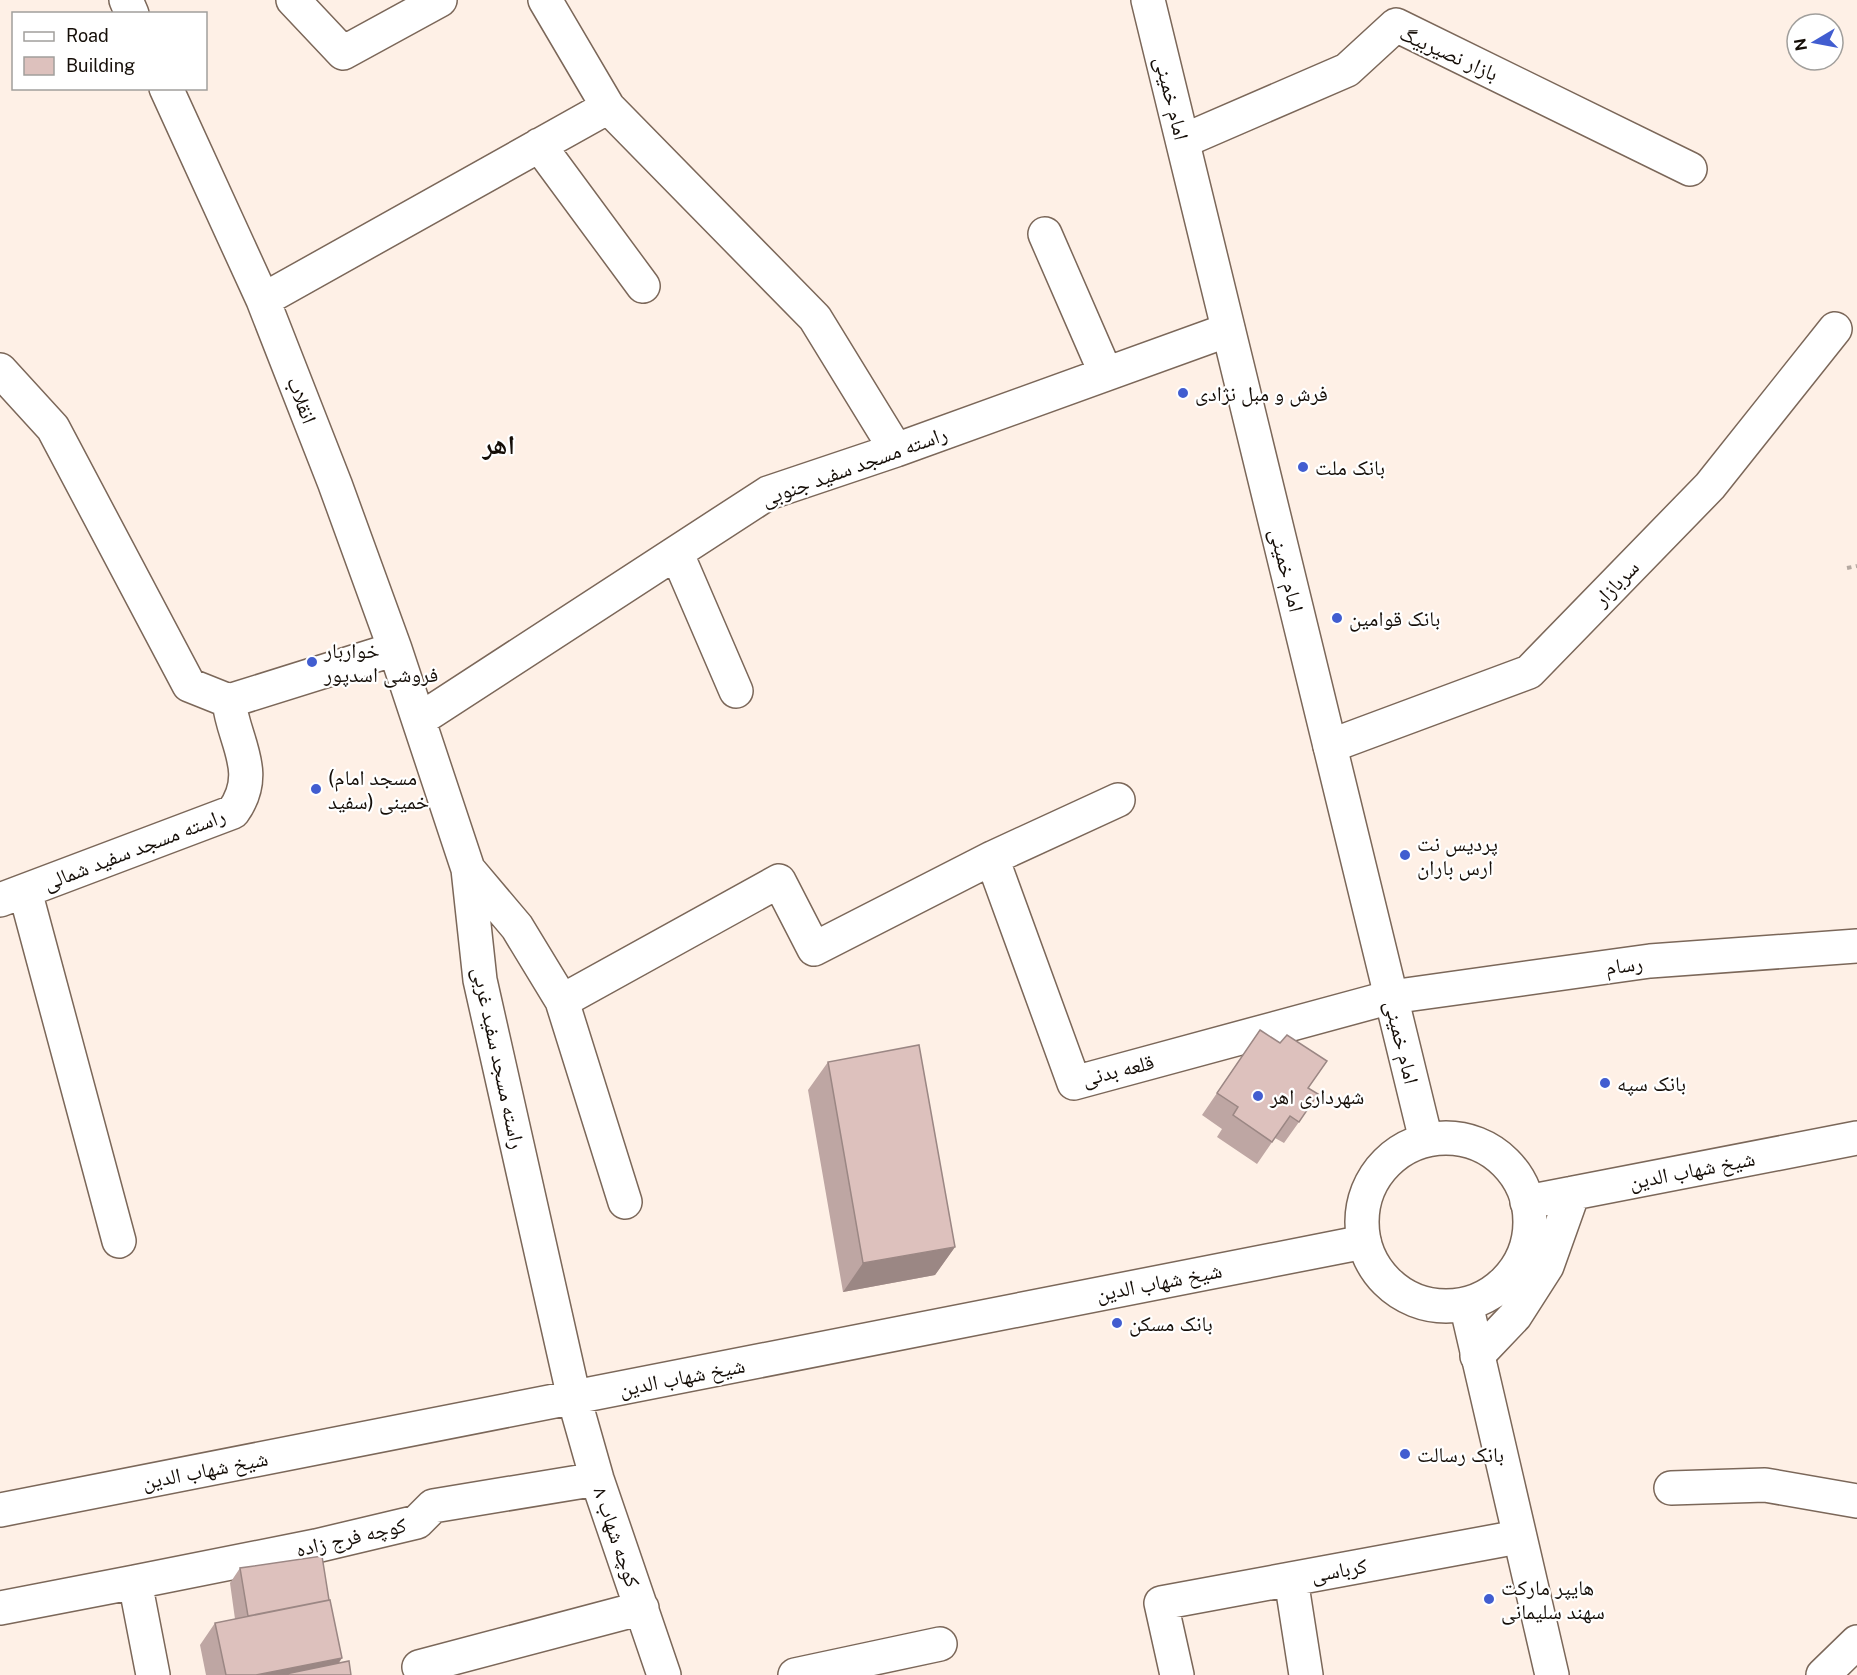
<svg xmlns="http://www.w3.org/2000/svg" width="1857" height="1675" viewBox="0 0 1857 1675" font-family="'Public Sans','Noto Naskh Arabic',sans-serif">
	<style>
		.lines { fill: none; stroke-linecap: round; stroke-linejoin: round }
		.minor-casing { stroke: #7b6759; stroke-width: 36 }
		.major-casing { stroke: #7b6759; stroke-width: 36 }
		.path { stroke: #b5a9a1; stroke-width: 4; stroke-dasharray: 4.5 4.5; stroke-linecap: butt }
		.minor { stroke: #fff; stroke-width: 33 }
		.major { stroke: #fff; stroke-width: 33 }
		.wall { fill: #bea6a3 }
		.shaded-wall { fill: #9b8784 }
		.building { fill: #ddc1bd; stroke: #9b8784; stroke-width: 1.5 }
		.poi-dot { fill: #415dd0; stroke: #fff; stroke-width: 2 }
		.labels { text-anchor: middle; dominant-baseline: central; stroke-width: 4.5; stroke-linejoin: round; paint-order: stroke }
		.street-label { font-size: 21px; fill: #150e08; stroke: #fff }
		.poi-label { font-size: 21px; fill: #150e08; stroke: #fff; text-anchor: start }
		.district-label { font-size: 27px; font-weight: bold; fill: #150e08; stroke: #fff }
	</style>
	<rect width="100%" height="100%" fill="#fef0e6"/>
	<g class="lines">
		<defs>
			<path id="minor" d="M126,0L132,14
				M293,0L343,53L440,0
				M545,0L608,107L815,318L896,450
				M166,88L263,300L335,484L395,649L468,869L480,980L574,1398L597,1479L664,1675
				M1183,141L1347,70L1396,25L1690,169
				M539,145L643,286
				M1045,234L1106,374
				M263,300L608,107
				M0,370L53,428L189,685L229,701
				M677,554L736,691
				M419,720L768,493L896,450L1228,330
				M1330,746L1529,672L1710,486L1835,329
				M992,858L1074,1083L1391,997L1650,961L1857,946
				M468,869L517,927L562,1001L625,1202
				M25,891L119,1241
				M0,900L233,812C262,772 233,741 229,701L395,649
				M562,1001L779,881L814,949L992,858L1118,800
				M1527,1202L1857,1138
				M1477,1356L1515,1316L1547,1266L1573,1193
				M1671,1488L1765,1485L1857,1501
				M0,1510L1364,1242
				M1291,1579L1306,1675
				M0,1608L135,1582
				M419,1667L642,1608
				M153,1675L135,1582L316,1546L417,1522L433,1506L597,1479
				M795,1675L940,1644
				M1177,1675L1161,1603L1518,1537
				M1823,1675L1857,1642"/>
			<path id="major" d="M1148,0L1426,1140
				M1362 1222a84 84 0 1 1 168 0a84 84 0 1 1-168 0Z
				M1466,1304L1552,1675"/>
		</defs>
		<use href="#minor" class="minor-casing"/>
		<use href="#major" class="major-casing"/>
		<path class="path" d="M1847,568L1857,566"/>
		<use href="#minor" class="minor"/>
		<use href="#major" class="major"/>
	</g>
	<path class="wall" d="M1260,1030L1308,1088L1299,1122L1284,1143L1275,1138L1257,1164L1217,1137L1222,1129L1202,1115Z
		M828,1062L955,1247L935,1275L843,1292L808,1090Z
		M240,1568L329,1600L342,1658L338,1664L351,1675H206L200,1645L215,1623L235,1619L230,1583Z"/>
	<path class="shaded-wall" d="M955,1247L935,1275L843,1292L863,1263Z
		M342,1658L330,1675H256Z"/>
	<path class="building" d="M1260,1030L1280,1043L1287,1035L1327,1061L1308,1088L1318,1094L1299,1122L1290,1116L1272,1142L1233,1115L1238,1107L1217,1093Z
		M919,1045L955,1247L863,1263L828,1062Z
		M322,1556L329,1600L248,1616L240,1568Z
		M330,1600L342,1658L256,1675H226L215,1623Z
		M349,1661L351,1675H281Z"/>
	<g class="poi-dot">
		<circle cx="1183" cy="393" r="6"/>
		<circle cx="1303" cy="467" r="6"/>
		<circle cx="1337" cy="618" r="6"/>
		<circle cx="312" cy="662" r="6"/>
		<circle cx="316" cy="789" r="6"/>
		<circle cx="1405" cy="855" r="6"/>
		<circle cx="1605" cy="1083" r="6"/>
		<circle cx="1258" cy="1096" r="6"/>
		<circle cx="1117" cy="1323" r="6"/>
		<circle cx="1405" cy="1454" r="6"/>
		<circle cx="1489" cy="1599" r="6"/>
	</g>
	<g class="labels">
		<g class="street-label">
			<text transform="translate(1449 53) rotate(24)">بازار نصیربیگ</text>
			<text transform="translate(1172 98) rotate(76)">امام خمینی</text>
			<text transform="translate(302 400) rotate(69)">انقلاب</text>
			<text transform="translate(854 466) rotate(-20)">راسته مسجد سفید جنوبی</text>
			<text transform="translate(1287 570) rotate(76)">امام خمینی</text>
			<text transform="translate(1616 583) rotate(-46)">سربازار</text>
			<text transform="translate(134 849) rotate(-21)">راسته مسجد سفید شمالی</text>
			<text transform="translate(1624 965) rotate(-8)">رسام</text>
			<text transform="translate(1402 1042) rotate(76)">امام خمینی</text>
			<text transform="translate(499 1058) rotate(78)">راسته مسجد سفید غربی</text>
			<text transform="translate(1118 1070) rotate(-14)">قلعه بدنی</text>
			<text transform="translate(1692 1170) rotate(-11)">شیخ شهاب الدین</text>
			<text transform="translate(1159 1282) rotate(-11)">شیخ شهاب الدین</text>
			<text transform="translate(682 1377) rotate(-11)">شیخ شهاب الدین</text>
			<text transform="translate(205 1470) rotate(-11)">شیخ شهاب الدین</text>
			<text transform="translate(351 1537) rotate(-13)">کوچه فرج زاده</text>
			<text transform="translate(617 1537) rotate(71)">کوچه شهاب ۸</text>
			<text transform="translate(1339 1570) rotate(-10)">کرباسی</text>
		</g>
		<g class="poi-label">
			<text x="1195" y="393">فرش و مبل نژادی</text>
			<text x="1315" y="467">بانک ملت</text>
			<text x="1349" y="618">بانک قوامین</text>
			<text x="324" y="650">خواربار<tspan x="324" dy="24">فروشی اسدپور</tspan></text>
			<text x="328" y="777">(مسجد امام<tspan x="328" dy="24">خمینی (سفید</tspan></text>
			<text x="1417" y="843">پردیس نت<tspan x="1417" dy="24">ارس باران</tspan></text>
			<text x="1617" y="1083">بانک سپه</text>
			<text x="1270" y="1096">شهرداری اهر</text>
			<text x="1129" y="1323">بانک مسکن</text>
			<text x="1417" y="1454">بانک رسالت</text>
			<text x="1501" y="1587">هایپر مارکت<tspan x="1501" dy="24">سهند سلیمانی</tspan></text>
		</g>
		<g class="district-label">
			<text x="499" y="444">اهر</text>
		</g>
	</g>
	<rect x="12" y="12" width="195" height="78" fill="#ffffff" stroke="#a19f9c" stroke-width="1.5"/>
	<rect x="24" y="32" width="30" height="9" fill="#ffffff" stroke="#a19f9c" stroke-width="1.5"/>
	<text x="66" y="42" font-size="18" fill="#150e08">Road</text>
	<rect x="24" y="57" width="30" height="18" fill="#ddc1bd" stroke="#a19f9c" stroke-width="1.5"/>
	<text x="66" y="72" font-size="18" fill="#150e08">Building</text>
	<g transform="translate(1815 42) rotate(260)"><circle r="28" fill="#ffffff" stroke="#a19f9c" stroke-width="1.5"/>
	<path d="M0-4.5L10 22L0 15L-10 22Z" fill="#415dd0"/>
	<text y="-9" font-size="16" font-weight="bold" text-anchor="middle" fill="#150e08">N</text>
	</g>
</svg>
